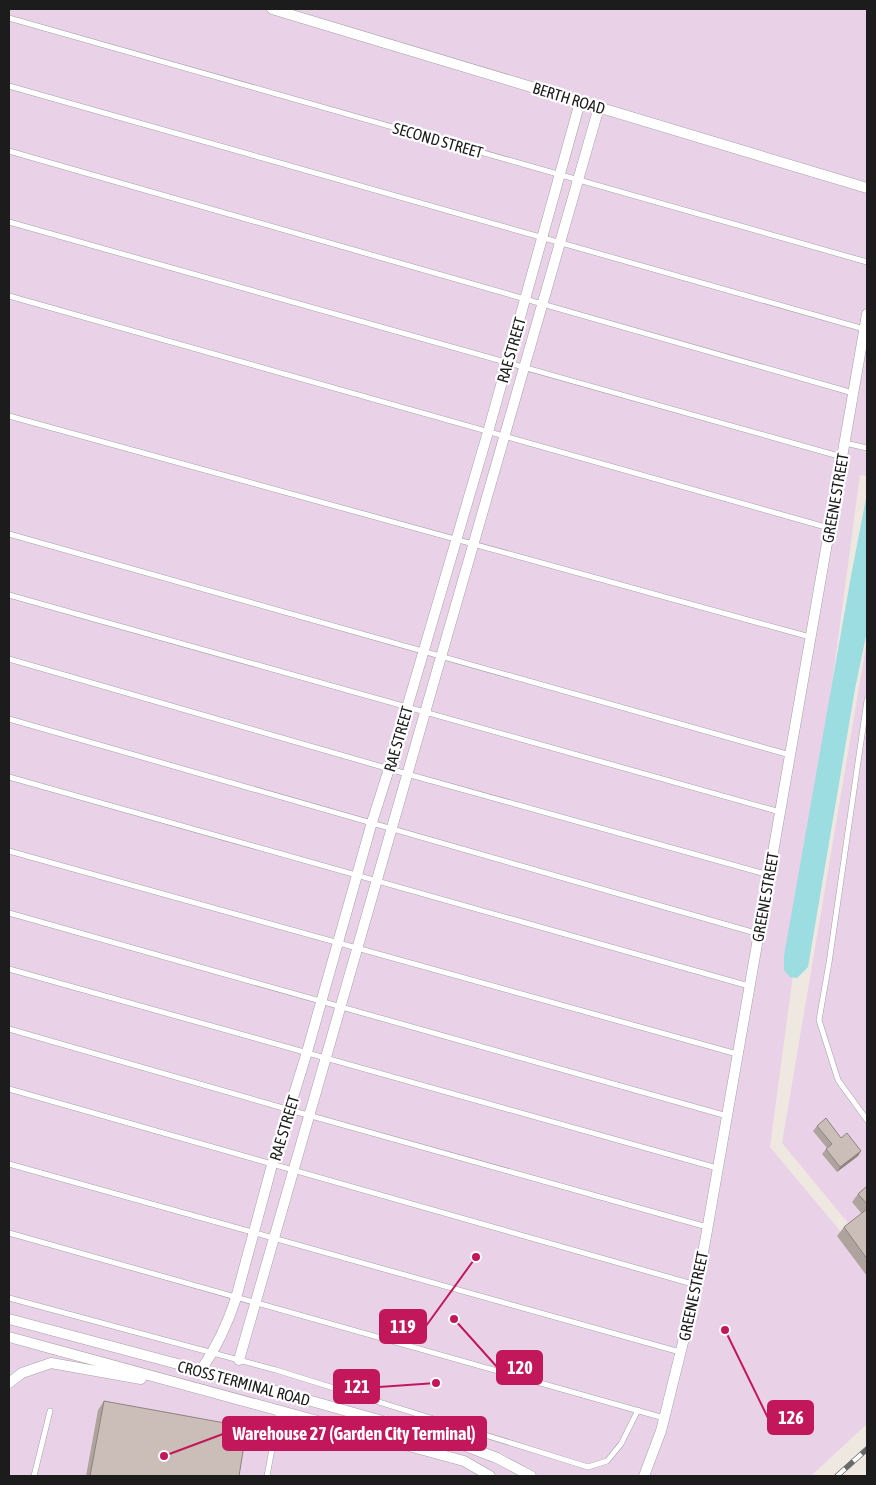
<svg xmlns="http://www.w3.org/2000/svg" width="876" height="1485" viewBox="0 0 876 1485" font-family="'Asap Condensed',sans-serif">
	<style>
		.industrial { fill: #e9d2e8 }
		.water { fill: #9cdde1 }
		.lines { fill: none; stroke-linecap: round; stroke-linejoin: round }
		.lane-casing { stroke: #a3a3a3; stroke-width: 6 }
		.street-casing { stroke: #a3a3a3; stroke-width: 11 }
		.lane { stroke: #fff; stroke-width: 5 }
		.street { stroke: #fff; stroke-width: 10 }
		.rail-casing { stroke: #6a6a6a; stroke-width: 5.5 }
		.rail { stroke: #fff; stroke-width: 4; stroke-dasharray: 11; stroke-linecap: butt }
		.wall { fill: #afa39d }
		.shaded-wall { fill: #8e8480 }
		.building { fill: #cbbdb7; stroke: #8e8480 }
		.labels { text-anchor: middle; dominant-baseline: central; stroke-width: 4.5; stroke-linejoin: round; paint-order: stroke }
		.street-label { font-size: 16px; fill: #1c1c1c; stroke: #fff }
		.leader { fill: none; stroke: #c2185b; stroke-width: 2 }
		.callout-dot { fill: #c2185b; stroke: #fff; stroke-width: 2 }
		.callout { fill: #c2185b; stroke: #c2185b; stroke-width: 2 }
		.callout-label { font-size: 18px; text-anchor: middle; font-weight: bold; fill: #fff }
	</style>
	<rect width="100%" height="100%" fill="#efe8e1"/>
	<path class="industrial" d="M9,9H867V476L860,475L770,1147L867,1263V1424L811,1476H9Z
		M867,640V1246L782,1143Z"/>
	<path class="water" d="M867,493V631L855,689L808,967L797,978L790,977L784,970V956L851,576Z"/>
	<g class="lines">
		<defs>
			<path id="lane" d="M9,18L867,262
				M9,86L864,329
				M9,151L853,393
				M9,222L842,457
				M9,296L829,528
				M9,416L810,637
				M845,443L867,448
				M9,534L790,755
				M9,595L780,812
				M9,659L407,774L769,875
				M867,700L829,963L819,1020L838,1080L867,1120
				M9,719L759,934
				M9,777L749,986
				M9,851L737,1054
				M9,913L727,1116
				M9,969L717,1168
				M9,1029L290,1110L707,1227
				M9,1089L696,1285
				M9,1164L680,1352
				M9,1233L664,1418
				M9,1298L276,1370L588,1467L607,1461L621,1444L638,1410
				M34,1476L50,1411
				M267,1476L279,1411"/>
			<path id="street" d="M272,9L867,188
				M9,1319L219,1375L450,1440L497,1458L531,1476
				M9,1337L464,1461L490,1476
				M239,1360L599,107
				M201,1370C216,1348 228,1323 236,1298L272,1165L307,1052L372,822L389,769L488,432L580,102
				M9,1383L22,1373L51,1363L141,1379
				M644,1476L661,1431L694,1298L705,1242L867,314"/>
		</defs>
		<use href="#lane" class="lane-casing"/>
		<use href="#street" class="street-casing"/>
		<use href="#lane" class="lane"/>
		<use href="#street" class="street"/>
		<defs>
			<path id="rail" d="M837,1476L867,1449"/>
		</defs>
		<use href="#rail" class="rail-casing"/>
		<use href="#rail" class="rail"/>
	</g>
	<path class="wall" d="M817,1126L841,1138L861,1151L858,1156L837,1172L822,1154L827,1148L813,1131Z
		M867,1186V1276L837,1236L844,1227L862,1214L852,1202L858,1194Z
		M104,1401L239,1476H86L98,1410Z"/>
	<path class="shaded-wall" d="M861,1151L858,1156L837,1172L840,1167Z"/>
	<path class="building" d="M826,1118L841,1138L847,1133L861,1151L840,1167L826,1149L832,1144L817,1126Z
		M867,1186V1204L858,1194Z
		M867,1209V1259L844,1227Z
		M104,1401L247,1427L239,1476H90Z"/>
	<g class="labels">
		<g class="street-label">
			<text transform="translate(569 98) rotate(17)">BERTH ROAD</text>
			<text transform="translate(438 140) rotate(16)">SECOND STREET</text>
			<text transform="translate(511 350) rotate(-74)">RAE STREET</text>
			<text transform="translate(835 498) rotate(-80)">GREENE STREET</text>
			<text transform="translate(398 739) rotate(-74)">RAE STREET</text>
			<text transform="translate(765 897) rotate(-80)">GREENE STREET</text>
			<text transform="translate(284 1128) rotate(-73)">RAE STREET</text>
			<text transform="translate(693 1296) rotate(-78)">GREENE STREET</text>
			<text transform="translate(244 1383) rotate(15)">CROSS TERMINAL ROAD</text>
		</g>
	</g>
	<path class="leader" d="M476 1257L426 1326M454 1319L497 1367M436 1383L379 1387M725 1330L768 1418M164 1456L223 1434"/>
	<g class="callout-dot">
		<circle cx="476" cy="1257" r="5"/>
		<circle cx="454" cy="1319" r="5"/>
		<circle cx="436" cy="1383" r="5"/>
		<circle cx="725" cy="1330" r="5"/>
		<circle cx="164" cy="1456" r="5"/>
	</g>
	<g class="callout">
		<rect x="380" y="1310" width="46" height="33" rx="5"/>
		<rect x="497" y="1351" width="45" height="33" rx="5"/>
		<rect x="334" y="1370" width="45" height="33" rx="5"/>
		<rect x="768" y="1401" width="45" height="33" rx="5"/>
		<rect x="223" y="1417" width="263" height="33" rx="5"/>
	</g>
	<g class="callout-label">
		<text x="403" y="1333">119</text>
		<text x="520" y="1374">120</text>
		<text x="357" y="1393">121</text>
		<text x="791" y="1424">126</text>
		<text x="354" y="1440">Warehouse 27 (Garden City Terminal)</text>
	</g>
	<rect width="876" height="1485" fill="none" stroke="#1c1c1c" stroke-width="20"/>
</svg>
